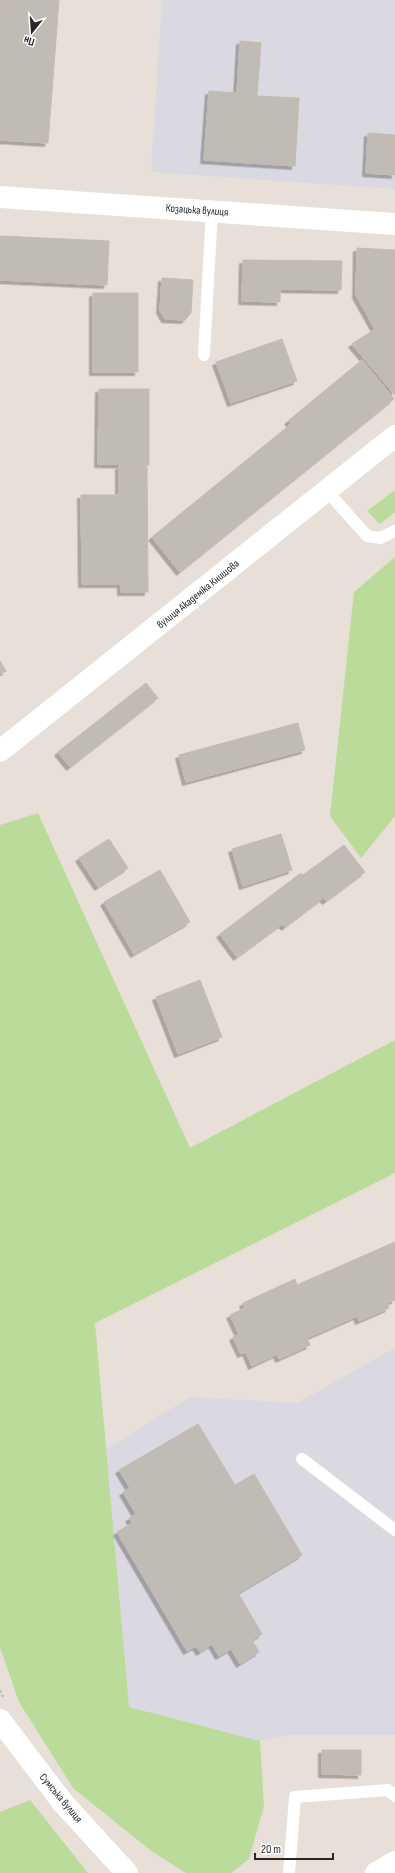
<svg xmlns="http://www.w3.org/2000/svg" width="395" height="1873" viewBox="0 0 395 1873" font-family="'Sofia Sans Condensed',sans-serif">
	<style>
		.industrial { fill: #dad9e1 }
		.green { fill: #badb99 }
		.building { fill: #c1bbb5; stroke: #c3bbb3; filter: url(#shadow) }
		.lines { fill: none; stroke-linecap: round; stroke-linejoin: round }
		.path { stroke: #bebebe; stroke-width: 2.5; stroke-dasharray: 3 2; stroke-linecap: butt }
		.service { stroke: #fff; stroke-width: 12 }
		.tertiary { stroke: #fff; stroke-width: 22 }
		.secondary { stroke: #fff; stroke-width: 22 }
		.labels { text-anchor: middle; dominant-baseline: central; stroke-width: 3; stroke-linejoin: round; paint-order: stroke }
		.street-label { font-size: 11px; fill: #272727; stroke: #fff }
	</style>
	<defs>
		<filter id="shadow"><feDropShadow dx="-3.5" dy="3.5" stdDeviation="0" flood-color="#0004"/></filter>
	</defs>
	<rect width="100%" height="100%" fill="#e8dfd9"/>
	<path class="industrial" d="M162,0H395V189L151,172Z
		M395,1348V1735H288L260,1741L129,1707L106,1449L190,1397L297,1403Z"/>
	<path class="green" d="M395,490V512L380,524L367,511Z
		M395,557V816L361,858L330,816L354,592Z
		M38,813L190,1148L395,1040V1173L95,1323L129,1707L260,1741L264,1806L249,1859L231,1873H186L150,1850L73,1788L19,1702L0,1647V825Z
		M30,1800L88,1873H0V1812Z"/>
	<path class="building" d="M0,0H59L48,143L0,140Z
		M240,41L261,43L257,96L299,98L295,166L204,160L209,91L237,93Z
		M368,133L395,135V175L366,173Z
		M0,236L109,241L107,285L0,280Z
		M357,248L395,250V395L352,344L375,329L356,295Z
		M243,260L342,261L341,290L280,289V302L242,301Z
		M162,278L193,280L191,313L185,320L165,319L160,310Z
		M93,293H138V372H93Z
		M282,339L297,381L231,403L216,362Z
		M362,360L394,399L180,572L152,537L291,424L288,421Z
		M99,389H149V465L98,464Z
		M119,466H147L148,592H121V584H82L81,495H119Z
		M0,661L6,671L0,674Z
		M146,683L158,698L70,767L58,752Z
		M298,723L305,750L186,782L179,755Z
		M281,834L292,870L243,886L232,849Z
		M109,839L128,868L98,887L79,858Z
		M344,845L365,872L326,901L323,898L285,927L282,924L237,957L220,934L301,873L303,875Z
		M160,870L190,922L134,954L104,902Z
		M200,980L222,1037L178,1054L156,997Z
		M395,1242V1300L387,1303L389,1308L359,1321L357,1316L307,1338L310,1345L279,1359L277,1354L252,1366L246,1352L241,1354L233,1337L239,1334L230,1315L245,1308L243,1303L295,1279L297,1285Z
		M198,1424L235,1485L254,1474L302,1555L238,1593L262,1634L252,1640L259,1652L240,1664L231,1649L219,1656L212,1644L200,1652L196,1646L187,1651L117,1532L132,1523L129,1518L136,1514L123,1492L130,1488L119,1470Z
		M322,1750H361V1775L322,1774Z"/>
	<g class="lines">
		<path class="path" d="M0,1690L3,1697"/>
		<path class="service" d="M204,355L212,211
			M327,491L367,536L380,538L395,531
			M302,1459L395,1530
			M289,1873L295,1797L388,1790L395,1796"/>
		<path class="tertiary" d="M0,197L395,224
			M0,751L395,436
			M0,1720L63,1803L127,1873"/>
		<path class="secondary" d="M376,1873L395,1862"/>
	</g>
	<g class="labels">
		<g class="street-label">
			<text transform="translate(197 210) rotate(4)">Козацька вулиця</text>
			<text transform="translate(198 594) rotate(-39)">вулиця Академіка Книшова</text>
			<text transform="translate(61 1798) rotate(50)">Сумська вулиця</text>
		</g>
	</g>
	<g transform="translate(32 32) rotate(197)" stroke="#ffffff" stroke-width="3" paint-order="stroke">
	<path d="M0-3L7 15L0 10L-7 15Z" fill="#272727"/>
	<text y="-6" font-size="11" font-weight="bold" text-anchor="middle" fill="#272727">Пн</text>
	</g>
	<path d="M255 1853v6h78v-6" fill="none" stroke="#272727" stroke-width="2"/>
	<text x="261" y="1853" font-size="12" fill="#272727" stroke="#ffffff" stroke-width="3" paint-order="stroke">20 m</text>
</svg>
